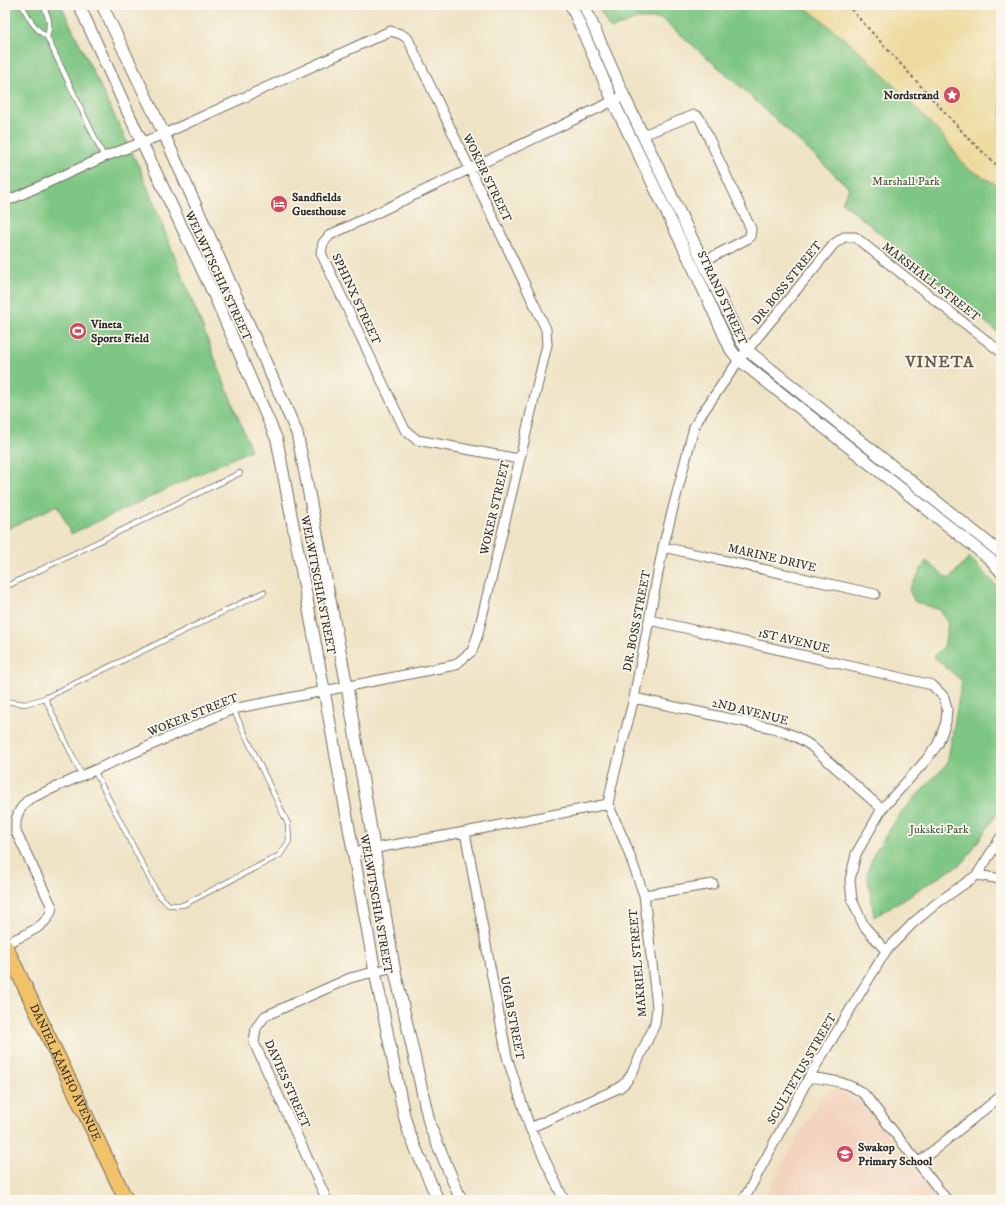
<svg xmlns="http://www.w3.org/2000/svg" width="1006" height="1205" viewBox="0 0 1006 1205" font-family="'IM FELL DW Pica',serif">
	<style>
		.built { fill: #f3d4bf }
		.green { fill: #7ec683; stroke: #547857 }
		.sand { fill: #eeda9e; stroke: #8c8264 }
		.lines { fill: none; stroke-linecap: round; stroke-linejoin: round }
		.service-casing { stroke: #706b61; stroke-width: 6 }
		.minor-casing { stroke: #706b61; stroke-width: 11 }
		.tertiary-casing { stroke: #706b61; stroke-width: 13 }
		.primary-casing { stroke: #706b61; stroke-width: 16 }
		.path { stroke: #706b61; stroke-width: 2; stroke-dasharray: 3 3; stroke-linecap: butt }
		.service { stroke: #fff; stroke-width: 4.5 }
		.minor { stroke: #fff; stroke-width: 9 }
		.tertiary { stroke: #fff; stroke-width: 11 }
		.primary { stroke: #f2c26a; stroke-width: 14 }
		.labels { text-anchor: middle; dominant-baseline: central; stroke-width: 3.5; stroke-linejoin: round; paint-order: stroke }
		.poi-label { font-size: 12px; font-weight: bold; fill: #2b2b2b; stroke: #fbf7ec; text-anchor: start }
		.street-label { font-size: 12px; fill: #2b2b2b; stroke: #fbf7ec }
		.park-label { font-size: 12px; fill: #445a45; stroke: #fbf7ec }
		.district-label { font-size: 16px; font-weight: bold; letter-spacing: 1px; fill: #695a4b; stroke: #fbf7ec }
	</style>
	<rect width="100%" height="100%" fill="#fbf7ec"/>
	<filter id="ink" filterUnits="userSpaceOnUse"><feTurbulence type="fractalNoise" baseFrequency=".025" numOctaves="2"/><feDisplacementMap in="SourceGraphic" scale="8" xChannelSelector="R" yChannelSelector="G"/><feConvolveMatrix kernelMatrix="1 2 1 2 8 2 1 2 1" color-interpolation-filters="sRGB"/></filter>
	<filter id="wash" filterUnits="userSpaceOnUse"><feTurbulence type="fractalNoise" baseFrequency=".012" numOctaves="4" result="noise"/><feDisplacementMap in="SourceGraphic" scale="16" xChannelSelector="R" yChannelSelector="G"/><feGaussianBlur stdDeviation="0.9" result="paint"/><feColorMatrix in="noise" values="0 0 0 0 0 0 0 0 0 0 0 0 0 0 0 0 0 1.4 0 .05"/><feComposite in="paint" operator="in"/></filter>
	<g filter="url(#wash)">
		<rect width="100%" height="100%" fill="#efe3c5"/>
		<path class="built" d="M837,1089L867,1108L936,1200H763L821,1096Z"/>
		<path class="green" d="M5,5H61L141,171L251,450L71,534L58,505L5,530Z
			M596,5H803L862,53L943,136L966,167L1001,187V335L842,202L849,188L742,88L662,19H637L611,29Z
			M969,557L994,583L1001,595V808L964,862L874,917L867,872L875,852L902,811L947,764L962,681L933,656L944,647L948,624L940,610L915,602L909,590L926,561L949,579Z"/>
		<path class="sand" d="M803,5H1001V187L966,167L943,136L862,53Z"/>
	</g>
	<g filter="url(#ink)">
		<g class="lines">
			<defs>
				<path id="service" d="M22,5C29,19 34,28 47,37L104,157
					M43,5C49,18 51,23 47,37
					M5,587L240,473
					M45,698L82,776
					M5,701L25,704L45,698L264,592
					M94,770L157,893L169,905H183L280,855L289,841L288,824L233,709"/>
				<path id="minor" d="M643,135L694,115L697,116L700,119L751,229L750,236L747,239L704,261
					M5,202L104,157L164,134L390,31L401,34L408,39L546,329L547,345L478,634L472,651L455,665L233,709L29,799C18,810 15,816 16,832L52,907C50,927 21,936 5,944
					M519,459L417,440L405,430L321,253L323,243L330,235L624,96
					M663,547L875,594
					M650,620L932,685L944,697L947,709L946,722L938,744L926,760L882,809L856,854L850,880L852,900L864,926L886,951
					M634,698L773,728L795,736L810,745L882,809
					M608,804L612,784L634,698L663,547L694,427L701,415L739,360L834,244L844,237H855L1001,352
					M465,832L507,1057L530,1128L564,1200
					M354,852L465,832L608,804
					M977,875L1001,879
					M644,895L713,884
					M809,1077C830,1080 848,1081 865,1095L947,1200
					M530,1128L619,1088L626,1082L632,1073L655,1024L657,1007L644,895L626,845L608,804
					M918,1163L1001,1096
					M327,1200L254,1043L256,1028L265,1016L350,978L394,967
					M743,1200L748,1192L809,1077L886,951L913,923L937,903L977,875L1001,837"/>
				<path id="tertiary" d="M79,5L142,143L215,297L277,440L324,690L375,972L404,1115L409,1133L438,1200
					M102,5L164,134L297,433L347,686L394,967L430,1126L461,1200
					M571,5L613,101L693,267L731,350L739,360L991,560L1001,572
					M584,5L624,96L740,339L747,350L1001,553"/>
				<g id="primary">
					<path id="s1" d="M5,945L126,1200"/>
				</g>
			</defs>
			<use href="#service" class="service-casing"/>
			<use href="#minor" class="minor-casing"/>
			<use href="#tertiary" class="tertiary-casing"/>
			<use href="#primary" class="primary-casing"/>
			<path class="path" d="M847,5L969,139L1001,169"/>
			<use href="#service" class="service"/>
			<use href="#minor" class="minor"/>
			<use href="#tertiary" class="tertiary"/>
			<use href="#primary" class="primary"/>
		</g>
	</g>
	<defs>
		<symbol id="sight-disc" viewBox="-11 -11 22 22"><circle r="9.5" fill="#d1495b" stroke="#fbf7ec"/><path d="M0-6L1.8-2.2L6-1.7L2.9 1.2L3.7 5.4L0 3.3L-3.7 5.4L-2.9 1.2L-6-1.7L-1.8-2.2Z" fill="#fff"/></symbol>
		<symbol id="hotel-disc" viewBox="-11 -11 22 22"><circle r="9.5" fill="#d1495b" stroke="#fbf7ec"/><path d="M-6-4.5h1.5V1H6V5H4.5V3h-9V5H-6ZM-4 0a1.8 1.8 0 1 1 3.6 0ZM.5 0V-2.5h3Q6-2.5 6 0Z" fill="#fff"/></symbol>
		<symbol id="stadium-disc" viewBox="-11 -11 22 22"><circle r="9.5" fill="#d1495b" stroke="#fbf7ec"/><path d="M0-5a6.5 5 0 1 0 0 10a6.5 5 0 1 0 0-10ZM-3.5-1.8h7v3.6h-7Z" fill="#fff"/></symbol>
		<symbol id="school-disc" viewBox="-11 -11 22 22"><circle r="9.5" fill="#d1495b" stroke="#fbf7ec"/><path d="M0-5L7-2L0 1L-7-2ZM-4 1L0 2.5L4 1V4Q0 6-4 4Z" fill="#fff"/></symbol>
	</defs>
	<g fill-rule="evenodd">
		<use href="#sight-disc" x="942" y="85" width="20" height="20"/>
		<use href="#hotel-disc" x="269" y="194" width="20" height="20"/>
		<use href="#stadium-disc" x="68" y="321" width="20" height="20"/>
		<use href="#school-disc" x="835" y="1144" width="20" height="20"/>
	</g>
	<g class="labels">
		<g class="poi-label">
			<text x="939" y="95" text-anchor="end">Nordstrand</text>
			<text x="292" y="197">Sandfields<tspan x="292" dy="14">Guesthouse</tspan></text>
			<text x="91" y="324">Vineta<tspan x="91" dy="14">Sports Field</tspan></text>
			<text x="858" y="1147">Swakop<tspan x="858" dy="14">Primary School</tspan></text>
		</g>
		<g class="street-label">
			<text transform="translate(487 178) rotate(64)">WOKER STREET</text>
			<text transform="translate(218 276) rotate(65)">WELWITSCHIA STREET</text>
			<text transform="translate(931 282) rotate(38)">MARSHALL STREET</text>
			<text transform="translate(787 283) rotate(-51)">DR. BOSS STREET</text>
			<text transform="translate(722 298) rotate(65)">STRAND STREET</text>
			<text transform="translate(356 299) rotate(65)">SPHINX STREET</text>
			<text transform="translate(495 508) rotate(-77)">WOKER STREET</text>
			<text transform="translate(772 558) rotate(13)">MARINE DRIVE</text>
			<text transform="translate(318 585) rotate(79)">WELWITSCHIA STREET</text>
			<text transform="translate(637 621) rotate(-79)">DR. BOSS STREET</text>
			<text transform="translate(794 641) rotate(13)">1ST AVENUE</text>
			<text transform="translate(750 712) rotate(14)">2ND AVENUE</text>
			<text transform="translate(193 715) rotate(-22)">WOKER STREET</text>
			<text transform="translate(376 904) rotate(80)">WELWITSCHIA STREET</text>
			<text transform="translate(638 963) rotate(-95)">MAKRIEL STREET</text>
			<text transform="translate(512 1018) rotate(79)">UGAB STREET</text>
			<text transform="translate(802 1069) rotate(-60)">SCULTETUS STREET</text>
			<text stroke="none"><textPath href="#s1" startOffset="141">DANIEL KAMHO AVENUE</textPath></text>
			<text transform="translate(287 1084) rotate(66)">DAVIES STREET</text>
		</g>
		<g class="park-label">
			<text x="906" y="181">Marshall Park</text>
			<text x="939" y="829">Jukskei Park</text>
		</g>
		<g class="district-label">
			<text x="940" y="362">VINETA</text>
		</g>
	</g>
	<rect width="1006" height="1205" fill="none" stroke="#fbf7ec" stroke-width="20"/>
</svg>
